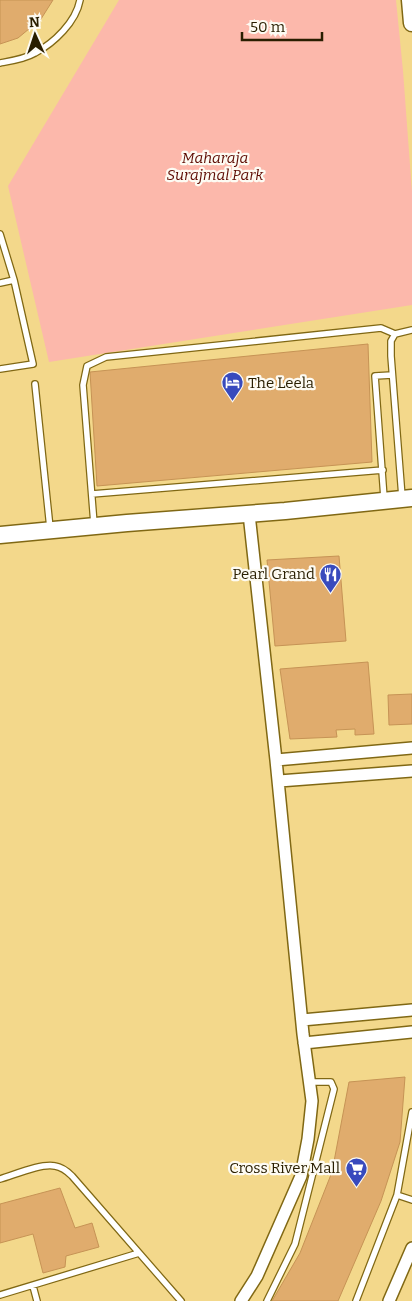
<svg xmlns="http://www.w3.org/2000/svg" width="412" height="1301" viewBox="0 0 412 1301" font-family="Bitter,serif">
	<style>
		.green { fill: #fcb8ab }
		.building { fill: #e0ac6d; stroke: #c69355 }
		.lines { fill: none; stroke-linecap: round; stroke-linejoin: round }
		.lane-casing { stroke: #806814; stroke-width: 8 }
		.street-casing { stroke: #806814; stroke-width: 14 }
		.secondary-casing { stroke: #806814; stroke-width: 19 }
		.lane { stroke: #fff; stroke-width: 5.5 }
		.street { stroke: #fff; stroke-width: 11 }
		.secondary { stroke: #fff; stroke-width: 16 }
		.labels { text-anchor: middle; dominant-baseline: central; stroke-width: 4.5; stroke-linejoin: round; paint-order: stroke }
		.park-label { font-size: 15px; font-style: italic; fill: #5e0c03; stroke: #fdfbf3 }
		.poi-label { font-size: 15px; fill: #291e00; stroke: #fdfbf3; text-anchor: end }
	</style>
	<rect width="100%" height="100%" fill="#f3d88b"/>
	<path class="green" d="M119,0H396L403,71L412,192V305L49,362L8,186Z"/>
	<path class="building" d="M0,0H53L41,19L18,38L0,44Z
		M368,344L372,462L97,486L90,372Z
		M339,556L346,641L275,646L267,560Z
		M368,662L374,734L355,735V729L336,730L337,737L290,739L280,669Z
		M412,694V724L389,725L388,695Z
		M405,1077L400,1142L381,1201L338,1301H272L300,1253L332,1172L349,1082Z
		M60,1188L75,1228L92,1223L99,1247L66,1256L65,1267L43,1273L33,1234L0,1243V1204Z"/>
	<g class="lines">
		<defs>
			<path id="lane" d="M0,63C11,61 25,59 35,53C54,43 76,22 80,0
				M0,234L14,280L33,364L0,369
				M0,283L14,280
				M35,384L50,528
				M92,494L383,470
				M402,497L391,356V341L395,334L412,330
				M384,498L375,376L392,375
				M94,524L83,385L87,366L106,357L381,328L395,334
				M412,1112L397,1195L412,1200
				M0,1179C14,1175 41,1163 55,1166C62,1167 67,1171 72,1176L181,1301
				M33,1286L37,1301
				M0,1295L139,1253
				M267,1301L295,1244L334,1089L331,1082H309
				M356,1301L397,1195"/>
			<path id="street" d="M276,760L412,748
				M279,781L412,771
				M302,1020L412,1010
				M304,1043L412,1032
				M241,1301L257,1276L301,1176L308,1139L312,1101L303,1034L276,760L249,514
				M389,1301L412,1248"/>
			<path id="secondary" d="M410,0L412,23
				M0,535L127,523L285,511L412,498"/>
		</defs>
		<use href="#lane" class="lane-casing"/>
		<use href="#street" class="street-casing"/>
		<use href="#secondary" class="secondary-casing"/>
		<use href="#lane" class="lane"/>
		<use href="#street" class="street"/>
		<use href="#secondary" class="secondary"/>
	</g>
	<defs>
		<symbol id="hotel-pin" viewBox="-11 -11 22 30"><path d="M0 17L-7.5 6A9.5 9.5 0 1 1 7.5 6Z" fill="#384abd" stroke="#fdfbf3"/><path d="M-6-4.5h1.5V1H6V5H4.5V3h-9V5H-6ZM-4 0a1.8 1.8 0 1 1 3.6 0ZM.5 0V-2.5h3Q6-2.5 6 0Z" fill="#fff"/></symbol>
		<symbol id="restaurant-pin" viewBox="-11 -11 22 30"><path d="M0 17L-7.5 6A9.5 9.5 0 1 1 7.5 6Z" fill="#384abd" stroke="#fdfbf3"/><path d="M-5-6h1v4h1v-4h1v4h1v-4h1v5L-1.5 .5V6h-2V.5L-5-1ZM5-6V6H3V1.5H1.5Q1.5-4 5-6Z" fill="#fff"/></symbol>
		<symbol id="supermarket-pin" viewBox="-11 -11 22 30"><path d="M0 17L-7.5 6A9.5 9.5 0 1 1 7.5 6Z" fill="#384abd" stroke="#fdfbf3"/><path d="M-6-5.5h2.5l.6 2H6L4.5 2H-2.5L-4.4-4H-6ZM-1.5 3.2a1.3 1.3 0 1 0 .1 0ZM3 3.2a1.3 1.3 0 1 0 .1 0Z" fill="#fff"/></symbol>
	</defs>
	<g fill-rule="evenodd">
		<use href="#hotel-pin" x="220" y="370" width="25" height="34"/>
		<use href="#restaurant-pin" x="318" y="562" width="25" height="34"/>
		<use href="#supermarket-pin" x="344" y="1156" width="25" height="34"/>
	</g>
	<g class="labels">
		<g class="park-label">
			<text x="215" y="158">Maharaja<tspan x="215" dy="17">Surajmal Park</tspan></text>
		</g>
		<g class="poi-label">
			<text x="248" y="383" text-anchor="start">The Leela</text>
			<text x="315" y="574">Pearl Grand</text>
			<text x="340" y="1168">Cross River Mall</text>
		</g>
	</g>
	<g transform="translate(35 35) rotate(357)" stroke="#fdfbf3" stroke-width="4" paint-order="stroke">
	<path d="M0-4L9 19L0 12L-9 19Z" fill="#291e00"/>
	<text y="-8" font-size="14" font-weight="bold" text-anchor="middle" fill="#291e00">N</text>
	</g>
	<path d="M242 32v8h80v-8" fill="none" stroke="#291e00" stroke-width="2.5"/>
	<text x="250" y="32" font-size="15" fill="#291e00" stroke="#fdfbf3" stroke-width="4" paint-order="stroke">50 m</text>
</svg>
